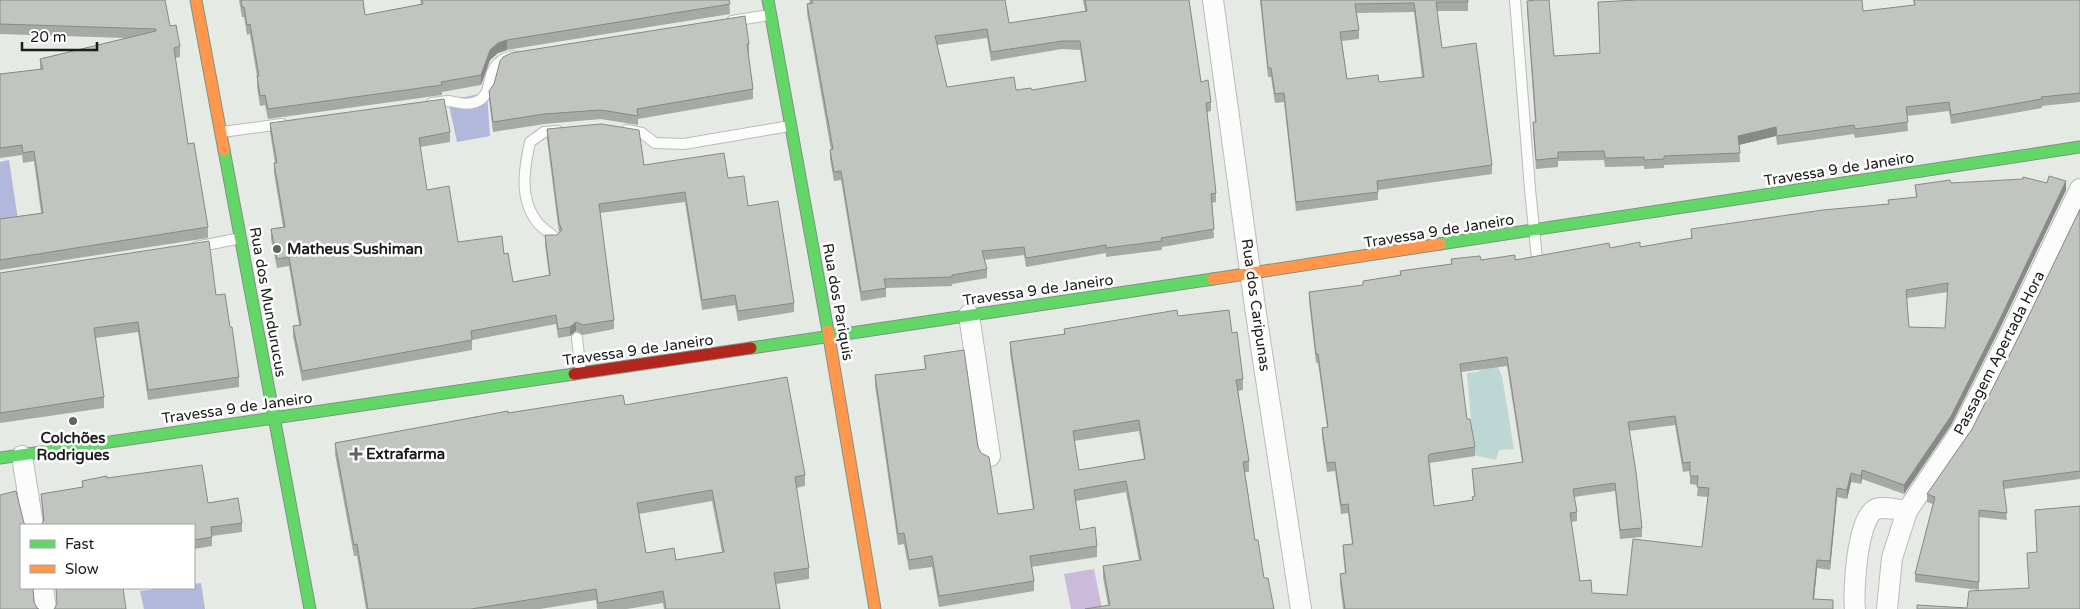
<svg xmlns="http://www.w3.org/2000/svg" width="2080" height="609" viewBox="0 0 2080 609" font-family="'Varela Round',sans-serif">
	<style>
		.forest { fill: #bcd7d4 }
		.pitch { fill: #b1b8dc }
		.water { fill: #cabadb }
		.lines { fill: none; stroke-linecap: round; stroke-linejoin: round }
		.lane-casing { stroke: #babcb9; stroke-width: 12 }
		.street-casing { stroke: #babcb9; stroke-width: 22 }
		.fast-casing { stroke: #7f9385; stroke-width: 13 }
		.slow-casing { stroke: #7f9385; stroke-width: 13 }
		.jam-casing { stroke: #7f9385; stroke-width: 13 }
		.lane { stroke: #fbfcfb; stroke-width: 10 }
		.street { stroke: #fbfcfb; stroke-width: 20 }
		.fast { stroke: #63d668; stroke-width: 11 }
		.slow { stroke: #ff974d; stroke-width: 11 }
		.jam { stroke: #b3261e; stroke-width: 11 }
		.wall { fill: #a6a9a5; fill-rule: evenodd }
		.shaded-wall { fill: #878a86 }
		.building { fill: #c1c5c0; stroke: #878a86; fill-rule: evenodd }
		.poi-dot { fill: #626462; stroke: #fff; stroke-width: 2 }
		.labels { text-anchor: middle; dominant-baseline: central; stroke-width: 5; stroke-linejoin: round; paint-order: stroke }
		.street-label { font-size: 15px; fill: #1c1c1c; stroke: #fff }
		.poi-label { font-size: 15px; font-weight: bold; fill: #1c1c1c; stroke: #fff; text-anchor: start }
	</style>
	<rect width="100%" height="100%" fill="#e5eae4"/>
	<path class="forest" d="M1482,365H1497L1502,376L1514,449L1499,450L1496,460L1474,455L1467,373L1478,372Z"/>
	<path class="pitch" d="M487,92L490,136L457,142L448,101Z
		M9,160L18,220L0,223V162Z
		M201,583L205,609H144L140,591L166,588H194V584Z"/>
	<path class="water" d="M1094,569L1102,609H1071L1064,574Z"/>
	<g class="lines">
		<defs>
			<path id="lane" d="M1515,0L1530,189L1537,259
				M732,21L769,15
				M432,103C437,103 443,101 448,101C458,102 465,106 476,102C498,94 479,64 513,56
				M627,130L642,133L655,143L684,144L790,126
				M222,132L282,124
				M555,238C550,233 542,228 537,222C519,198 524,169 530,142L544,132L558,131
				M196,247L241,238
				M577,338L581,373"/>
			<path id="street" d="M1213,0L1255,307L1301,609
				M969,315L990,456
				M22,456L33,525
				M43,588L46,609
				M1855,609C1853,591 1857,517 1876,509C1886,506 1898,510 1907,511
				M1887,609L1892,558L1907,511L1961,431L2009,337L2080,189"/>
			<path id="fast" d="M768,0L828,331
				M224,150L310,609
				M1440,244L2080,147
				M751,348L1213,279
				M0,458L574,374"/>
			<path id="slow" d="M196,0L224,150
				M1213,279L1440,244
				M828,331L875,609"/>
			<path id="jam" d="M574,374L751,348"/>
		</defs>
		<use href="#lane" class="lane-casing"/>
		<use href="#street" class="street-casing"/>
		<use href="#fast" class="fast-casing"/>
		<use href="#slow" class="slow-casing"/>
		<use href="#jam" class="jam-casing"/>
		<use href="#lane" class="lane"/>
		<use href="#street" class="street"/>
		<use href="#fast" class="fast"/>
		<use href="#slow" class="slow"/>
		<use href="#jam" class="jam"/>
	</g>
	<path class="wall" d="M0,0L170,26L180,46V57L175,58L188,144L208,227V238L0,270V219L41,213L34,161L23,163L22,155L0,158V74L40,69V59L126,38L0,34Z
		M239,0H363L365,15L421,4L420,0H729L730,14L507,50L498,53L490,60L481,85L442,92V95L268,119L265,105L260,106L257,86V76L250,34L247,35L244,17H242Z
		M809,0H1005L1009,23L1085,11L1083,0H1189L1201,82L1211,102V111L1207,112L1216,193V202L1212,203L1214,238L1162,247V250L1106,257V253L1026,267L1024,255L984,260L987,269V278L952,284V286L886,288V297L861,301L841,180L834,181L830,159V150H831L807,13V4L810,3ZM987,38L991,61L1062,49L1080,50L1085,81L1032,90H1016L947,87L937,45Z
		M1260,0H1468V11H1437L1442,48L1492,165V174L1378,190V200L1296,211L1284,102L1275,103L1271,77H1268ZM1414,12L1422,77L1379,82L1347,79L1342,41L1359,39V30L1357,13Z
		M1913,0H2080V102L2042,106V108L1951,124L1949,111L1907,116L1908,131L1855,138L1854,134L1777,145L1776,136L1739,145L1740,162L1664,165V168L1644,169V166L1605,167L1604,160L1558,161V167L1536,169L1533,131V122H1535L1527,10V1L1554,56L1600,53L1598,2L1863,11L1914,5Z
		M749,44V53L748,54L753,89V99L638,119V125L601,119L544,124L493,132L489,100V91Z
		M270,123L450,132V142L420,147L427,190L458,242L504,254L513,282L549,275L545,245V235H557L559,233L547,139V129L644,165L728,178L748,206L794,303V312L738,321L735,305L702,310L685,202L600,213L614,320V329L583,335L576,331L570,336L558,338L556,324L472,340V350L302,381L293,336V326L299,325L289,266L277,268L271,239V229L283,227L274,173V163H275L270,132Z
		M1951,183L2066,190L1998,332L1951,425L1904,494L1862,479L1861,484L1851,482L1847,499L1837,497L1830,570L1817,568L1814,599L1833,600V609H1343L1340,583V574L1345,573L1343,554V545L1352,544L1348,513L1341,514L1335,471L1327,472L1322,437V428L1327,427L1318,363H1316L1309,301V292L1363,285V281L1400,275V271L1451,264V259L1481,260H1515L1610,248L1640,247L1691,239V229L1889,204L1916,197L1915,185ZM1948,292L1945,328L1909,327L1907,298ZM1507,366L1522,462L1472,469L1474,496L1472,500L1434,506L1430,463L1475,456V447L1467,419L1461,372ZM1675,425L1683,472L1690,471V484L1698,485L1697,496L1708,497L1702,547L1627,595L1592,593L1580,581L1571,522L1577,521V512L1574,497L1615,491L1620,539L1642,537V528L1629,431Z
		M2080,209V479L2004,489L2007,520L1979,517V590L1915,582V574L1933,504L1927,502V494L1972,429L2020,334Z
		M0,273L216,295L230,327L239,377V387L148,400L138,332L96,338L104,397V408L0,423Z
		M1178,316L1232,333L1243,379V390L1238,391L1249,461V472H1245L1255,540L1108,605L1103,577V566L1139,560L1126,492L1076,501L1080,530L1097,546V557L1031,567L1034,581V591L939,607L932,567L909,570L904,544L898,545L875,385V375L925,369L924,356L978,447L998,514L1033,509L1010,353V342L1064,334V329ZM1139,431L1144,459L1079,470L1074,441Z
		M625,405L805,475V486L796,488L809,568V579L776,584L780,609H664L663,603L627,609H597L596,600L540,609H366L357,556H354L335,454V443L508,413ZM712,501L722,552L676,560L646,553L639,514Z
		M107,478L208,503L242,523V532L212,536V546L194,549V525L43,521L41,494L82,487V481Z"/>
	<path class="shaded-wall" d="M507,40V50L498,53L490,60L481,85V75L490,50L498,43Z
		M1776,127V136L1738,145V136Z
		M2066,181V190L1998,332L1951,425L1904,494V485Z
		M576,322V331L570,336V327Z
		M1862,470V479L1861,484V476Z
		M1851,473V482L1847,499V490Z
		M1837,488V497L1830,570V561Z
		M1817,560V568L1813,608V599Z"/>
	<path class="building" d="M0,0H165L170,26L176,25L180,46L174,48L188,144L194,143L208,227L0,260V219L43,213L34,151L23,153L22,145L0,148V74L43,69L40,59L156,31V29L0,24Z
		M241,0H363L365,15L423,4L422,0H729L730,4L507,40L498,43L490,50L481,75L441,82L442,85L268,109L265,95L260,96L257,76H259L250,24L247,25L244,7H242Z
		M812,0H1005L1009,23L1087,11L1085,0H1189L1201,82L1208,80L1211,102L1206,103L1216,193L1211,194L1214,229L1161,238L1162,241L1106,248V245L1026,258L1024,247L982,251L987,269L952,275V277L884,279L886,288L861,292L841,171L834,172L830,150L833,149L807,4L813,3ZM987,29L991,52L1062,41H1080L1086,81L1032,90L1031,88L1016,90L1014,77L947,87L935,36Z
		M1261,0H1468V2H1436L1442,48L1476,43L1492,165L1377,181L1378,192L1296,202L1284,93L1275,94L1271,68H1268ZM1414,3L1424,77L1379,82L1378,75L1347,79L1340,32L1359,30L1355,4Z
		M1535,0H1549L1554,56L1600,53L1598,2L1638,0H1862L1863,11L1915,5L1914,0H2080V93L2041,97L2042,99L1951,115L1949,102L1906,107L1908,122L1855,129L1854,125L1777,136L1776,127L1738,136L1740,153L1664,156V159L1644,160V157L1605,158L1604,151L1558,152V158L1536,160L1533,122H1536L1527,1Z
		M745,16L749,44H747L753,89L637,109L638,116L601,110L544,114L493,122L489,91L494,84L500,61L503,57L511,53Z
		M444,99L450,132L419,138L427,190L449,186L458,242L502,236L504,254L508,253L513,282L550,275L545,235H557L562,230L559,223L547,129L601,124L639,130L644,165L724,153L728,178L744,176L748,206L778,201L794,303L738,311L735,295L702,300L685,192L599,204L614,320L583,325L576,322L570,327L558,329L556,315L471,331L472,340L302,371L293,326L301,325L289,257L277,259L271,229L285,227L274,163H277L270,123Z
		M2049,176L2066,181L1998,323L1951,416L1904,485L1862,470L1861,476L1851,473L1847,490L1837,488L1830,561L1817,560L1813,599L1833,600V609H1345L1340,574L1346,573L1343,545L1353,544L1348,504L1341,505L1335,462L1327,463L1322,428L1328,427L1318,354H1316L1309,292L1363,285V281L1401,275L1400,271L1452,264L1451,259L1480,256L1481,260L1515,255V260L1609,243L1610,248L1640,242V247L1692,238L1691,229L1823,210L1889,204L1888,200L1917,197L1915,185L1950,180L1951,183L2023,179V177L2047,183ZM1948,283L1945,328L1909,327L1906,290ZM1507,357L1523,462L1472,469L1475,496L1472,497L1473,500L1434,506L1428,456L1430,454L1475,447L1470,419H1467L1460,364ZM1675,416L1683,463L1690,462V476H1698L1697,487L1709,488L1702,547L1633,539L1627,595L1592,593L1591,580L1580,581L1570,513L1577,512L1573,489L1615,483L1620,530L1642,528L1636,472L1628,422Z
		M2080,209V471L2003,481L2007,513L1979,510V582L1915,574L1935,497L1927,494L1972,429L2020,334Z
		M209,241L216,295L225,294L230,327H232L239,377L148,390L138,322L94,328L104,397L0,413V273Z
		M1177,310L1178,316L1229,310L1232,333L1237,332L1243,379L1236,380L1249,461L1243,462L1255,540H1258L1264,578H1268L1274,609H1085L1110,605L1103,566L1141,560L1126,481L1074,490L1080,530L1095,527L1097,546L1030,556L1034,581L939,596L932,556L909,560L904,533L898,534L875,375L926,369L924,356L964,350L978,447L981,453L989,457L998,514L1034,509L1010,342L1065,334L1064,329ZM1139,420L1145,459L1079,470L1073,431Z
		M787,377L805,475L795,477L809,568L774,573L780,609H666L663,591L598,603L596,589L471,609H368L357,544L354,545L335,443L508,411V413L623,395L625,405ZM712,490L724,552L676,560L674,548L646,553L637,503Z
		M202,465L208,503L238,498L242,523L211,527L212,537L194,540V525H41L44,520L41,494L83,487L82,481L107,476V478Z
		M16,491L24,523L26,525H21V588H33L34,602L37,608L39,609H0V495Z
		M2080,506V609H1917V605L1967,608L1969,591L2029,588L2027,553L2037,552L2035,510Z
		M56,588H123L126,609H54L57,604Z"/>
	<g class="poi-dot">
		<circle cx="277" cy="249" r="5"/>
		<circle cx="73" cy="421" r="5"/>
		<path d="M353.5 446.5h5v5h5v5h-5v5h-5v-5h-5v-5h5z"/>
	</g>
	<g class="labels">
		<g class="street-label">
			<text transform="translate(1839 169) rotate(-9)">Travessa 9 de Janeiro</text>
			<text transform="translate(1439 231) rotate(-9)">Travessa 9 de Janeiro</text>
			<text transform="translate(1038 290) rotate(-8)">Travessa 9 de Janeiro</text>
			<text transform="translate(268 302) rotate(80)">Rua dos Mundurucus</text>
			<text transform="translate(838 302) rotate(80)">Rua dos Pariquis</text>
			<text transform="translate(1256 305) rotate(82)">Rua dos Caripunas</text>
			<text transform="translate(638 350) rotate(-8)">Travessa 9 de Janeiro</text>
			<text transform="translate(1999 353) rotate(-63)">Passagem Apertada Hora</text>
			<text transform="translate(237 408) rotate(-8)">Travessa 9 de Janeiro</text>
		</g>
		<g class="poi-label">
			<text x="287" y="249">Matheus Sushiman</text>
			<text x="73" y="438" text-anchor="middle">Colchões<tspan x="73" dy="17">Rodrigues</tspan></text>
			<text x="366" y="454">Extrafarma</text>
		</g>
	</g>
	<rect x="20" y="524" width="175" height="65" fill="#ffffff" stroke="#a4a4a4"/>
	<rect x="30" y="540" width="25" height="8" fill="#63d668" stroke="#a4a4a4"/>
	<text x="65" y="549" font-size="15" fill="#1c1c1c">Fast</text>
	<rect x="30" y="565" width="25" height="8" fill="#ff974d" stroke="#a4a4a4"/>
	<text x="65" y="574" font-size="15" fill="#1c1c1c">Slow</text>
	<path d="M22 42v8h75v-8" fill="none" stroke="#1c1c1c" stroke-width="2.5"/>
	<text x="30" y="42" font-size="15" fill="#1c1c1c" stroke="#ffffff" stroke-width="4" paint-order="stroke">20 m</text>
</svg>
